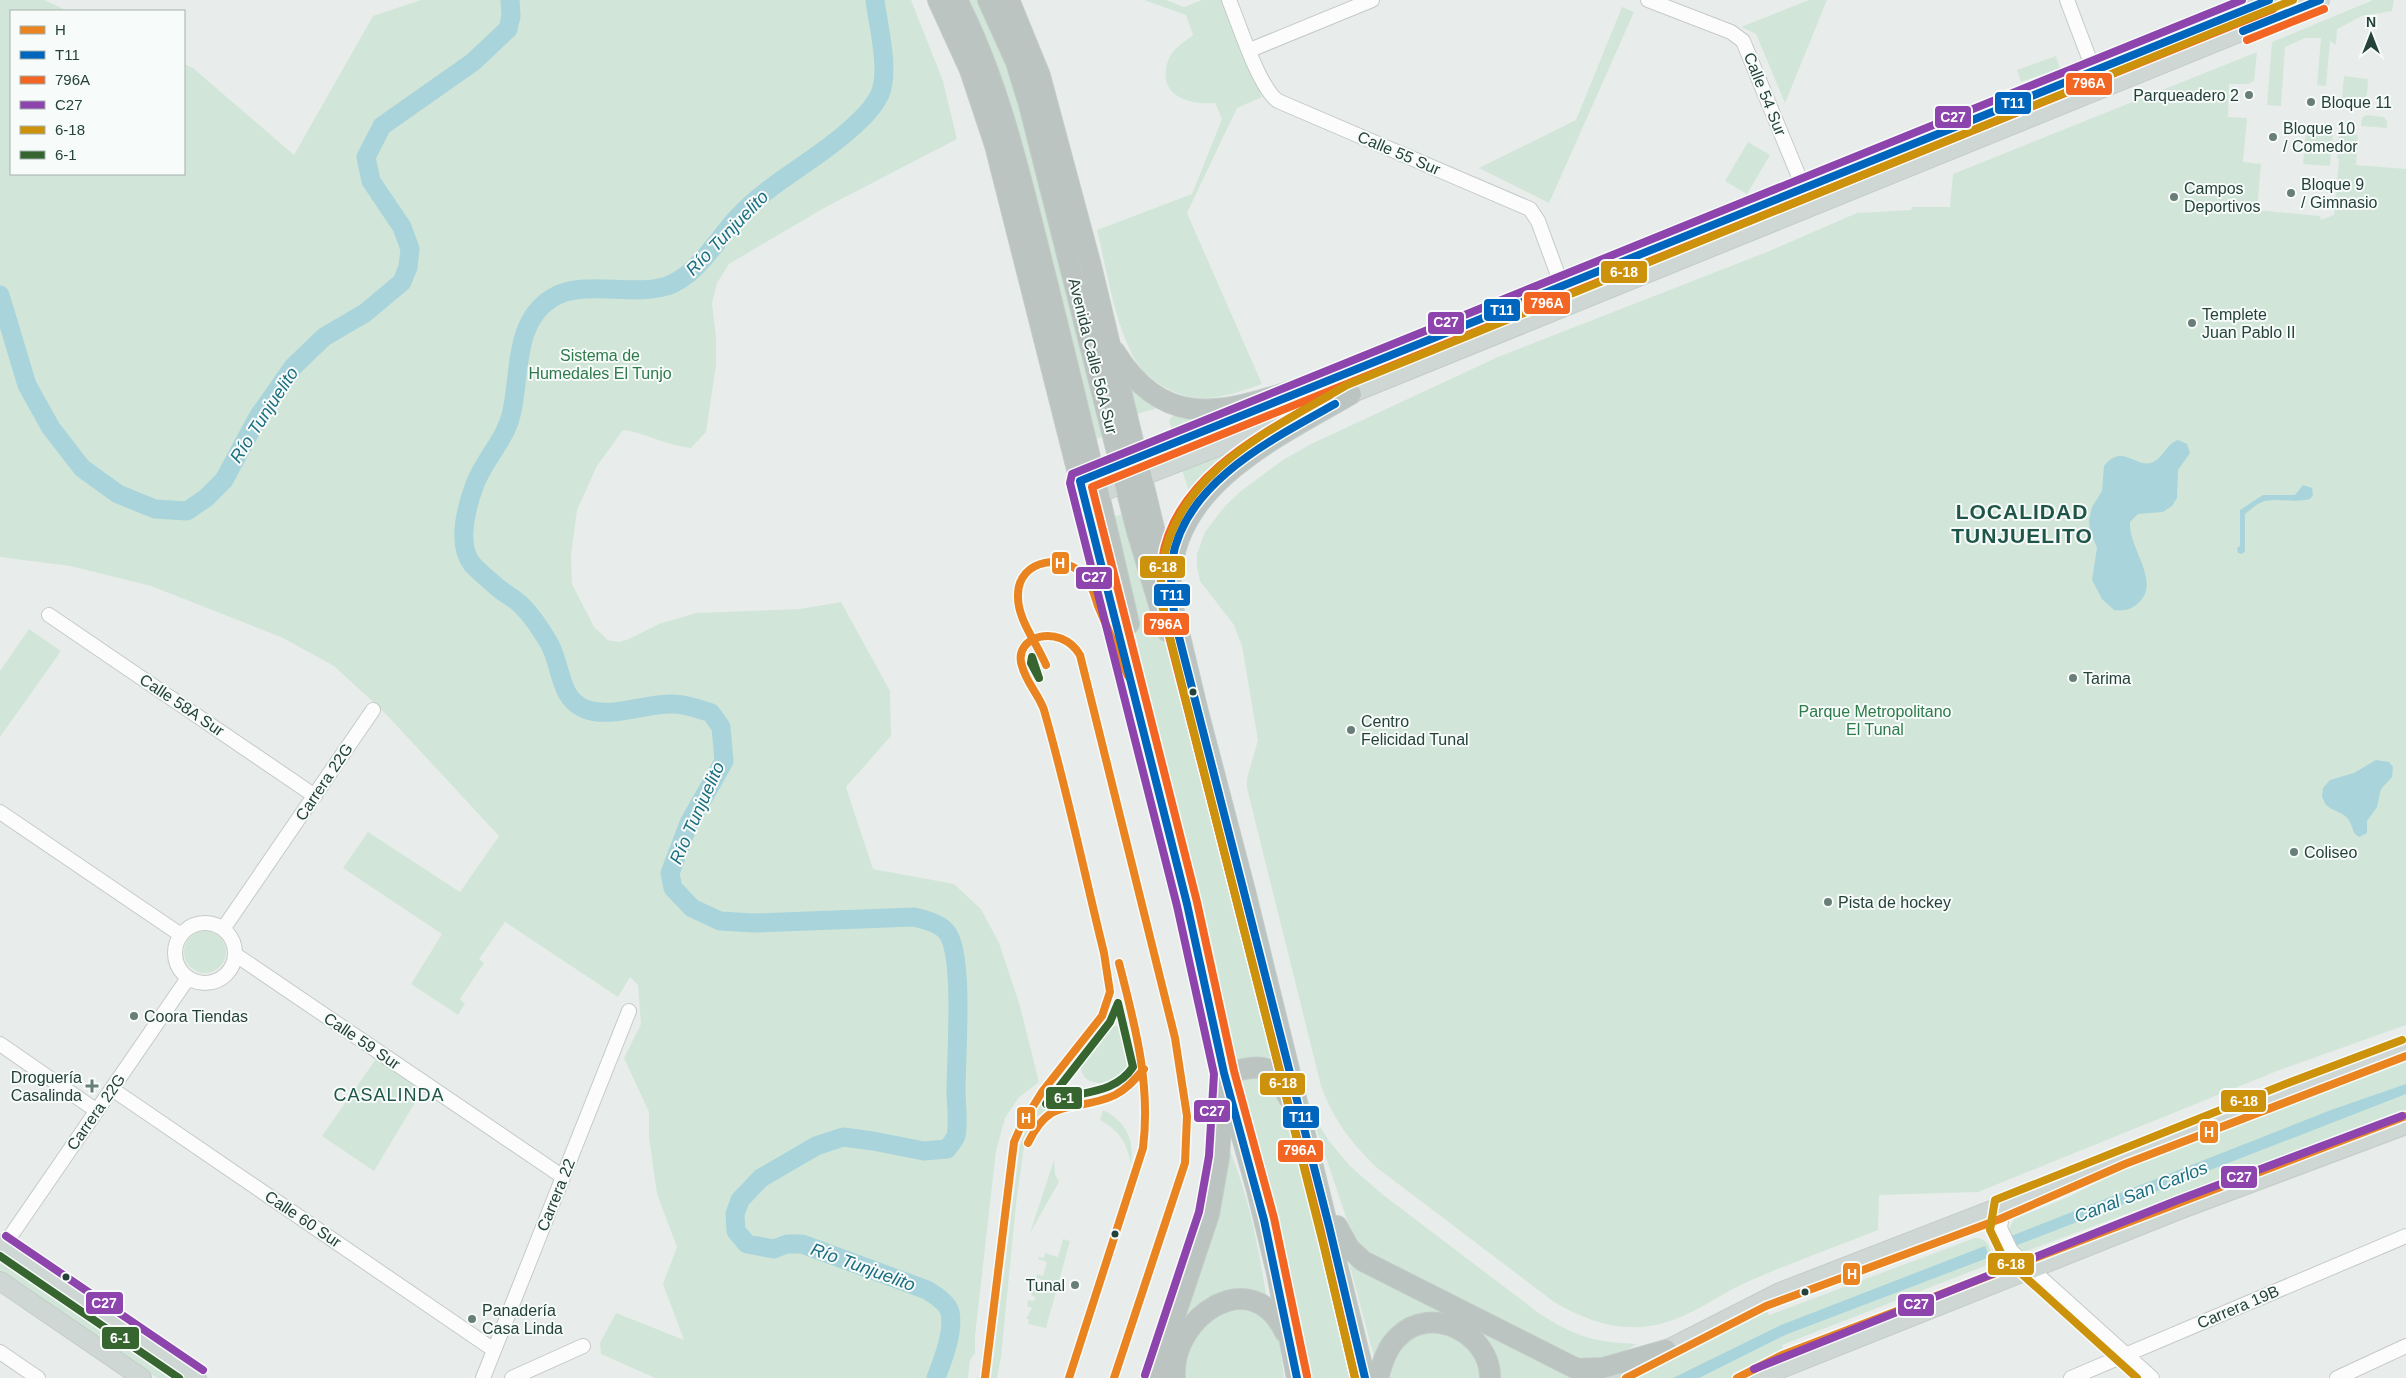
<svg xmlns="http://www.w3.org/2000/svg" width="2406" height="1378" viewBox="0 0 2406 1378" font-family="Helvetica,sans-serif">
	<style>
		.green { fill: #d1e6d8 }
		.water { fill: #a9d4db }
		.lines { fill: none; stroke-linecap: round; stroke-linejoin: round }
		.river { stroke: #a9d4db; stroke-width: 19 }
		.minor-casing { stroke: #c5cac8; stroke-width: 16 }
		.major-casing { stroke: #c3ccc9; stroke-width: 20 }
		.highway-casing { stroke: #c3ccc9; stroke-width: 22 }
		.minor { stroke: #fcfcfc; stroke-width: 14 }
		.major { stroke: #cfd7d5; stroke-width: 18 }
		.highway { stroke: #bcc4c2; stroke-width: 20 }
		.bus-1-casing { stroke: #f7fbf9; stroke-width: 11 }
		.bus-2-casing { stroke: #f7fbf9; stroke-width: 11 }
		.bus-3-casing { stroke: #f7fbf9; stroke-width: 11 }
		.bus-4-casing { stroke: #f7fbf9; stroke-width: 11 }
		.bus-5-casing { stroke: #f7fbf9; stroke-width: 11 }
		.bus-6-casing { stroke: #f7fbf9; stroke-width: 11 }
		.bus-1 { stroke: #e98421; stroke-width: 8 }
		.bus-2 { stroke: #0065bd; stroke-width: 8 }
		.bus-3 { stroke: #f26522; stroke-width: 8 }
		.bus-4 { stroke: #8e44ad; stroke-width: 8 }
		.bus-5 { stroke: #cd920c; stroke-width: 8 }
		.bus-6 { stroke: #36652f; stroke-width: 8 }
		.poi-dot { fill: #697e78; stroke: #f7fbf9; stroke-width: 2 }
		.bus-dot { fill: #24423a; stroke: #f7fbf9; stroke-width: 2 }
		.labels { text-anchor: middle; dominant-baseline: central; stroke-width: 4; stroke-linejoin: round; paint-order: stroke }
		.street-label { font-size: 16px; fill: #24423a; stroke: #f7fbf9 }
		.poi-label { font-size: 16px; fill: #24423a; stroke: #f7fbf9; text-anchor: start }
		.park-label { font-size: 16px; fill: #2d7a4b; stroke: #f7fbf9 }
		.water-label { font-size: 18px; font-style: italic; fill: #1c6f80; stroke: #f7fbf9 }
		.neighbourhood-label { font-size: 18px; letter-spacing: 1px; fill: #1f5548; stroke: #f7fbf9 }
		.district-label { font-size: 21px; font-weight: bold; letter-spacing: 1px; fill: #1f5548; stroke: #f7fbf9 }
		.line-badge { stroke: #f7fbf9; stroke-width: 2 }
		.badge-label { font-size: 14px; text-anchor: middle; font-weight: bold; fill: #fff }
	</style>
	<rect width="100%" height="100%" fill="#e8edeb"/>
	<path class="green" d="M0,0H44L68,11H11V174H184V64L193,68L294,155L373,16L421,0H911L943,81L957,139L824,208L729,264L717,283L712,303L716,337V365L706,432L691,448C668,446 646,433 623,430L597,466L577,510L571,556L572,584L594,627L608,640L619,642L629,639L659,624L696,613L800,609L841,602L890,691L891,736L846,787L873,869L954,884L981,909L999,943L1020,1006L1039,1082L1019,1097L1005,1118L996,1151L975,1336V1353L970,1360L968,1378H655L601,1354L600,1343L616,1313L684,1340L663,1284L677,1247L657,1194L649,1137V1112L624,1058L641,1024L638,985L630,977L618,997L505,922L479,959L484,963L460,999L465,1004L458,1015L411,984L442,934L343,868L368,832L460,892L499,836L384,712L334,666L283,638L151,586L70,566L0,557Z
		M962,0H980L1008,59L1107,436L1095,439Z
		M1144,0H1166L1184,7L1202,0H1222L1262,97L1237,108L1187,213L1262,384C1242,391 1221,399 1200,398C1180,398 1152,383 1140,367C1116,334 1107,270 1097,230L1192,194L1222,119L1215,103C1191,105 1161,97 1166,68C1167,63 1169,57 1172,53C1177,46 1187,40 1193,35L1186,15Z
		M1809,0H1827L1785,103L1756,34L1741,27Z
		M2373,0H2394L2392,11L2362,16L2337,29L2336,45L2330,41L2326,86L2317,85L2321,38H2305L2285,47L2281,106L2267,105L2272,42Z
		M1622,7L1634,12L1549,203L1479,168L1576,120Z
		M2257,52L2254,81L2248,84H2229L2228,117L2247,118L2243,162L2261,164L2257,210L2320,216L2321,220L2334,215L2339,159L2337,158L2339,133L2358,135L2356,165L2406,169V1025L2277,1071L1978,1192L1879,1195L1878,1230C1835,1247 1790,1263 1747,1282C1722,1293 1699,1311 1673,1320C1629,1336 1592,1324 1554,1302L1376,1167C1349,1140 1335,1122 1321,1086L1247,788V779L1258,740L1242,646L1234,625L1200,581L1197,567V554L1205,532L1225,506L1241,491L1283,460L1311,444L1498,357L1767,252L1857,213L1911,210L1912,207H1950L1953,174Z
		M2056,56L2060,68L2021,82L2017,70Z
		M2344,76L2368,79L2367,95L2361,100L2342,98Z
		M2366,115L2384,117L2387,121V128L2361,126L2362,118Z
		M2306,130L2333,133L2330,166L2303,164Z
		M1748,142L1770,155L1747,194L1725,181Z
		M1122,371L1159,404L1155,409L1133,415Z
		M1177,411L1232,414L1173,436L1169,420Z
		M1280,429L1192,500L1182,470Z
		M1127,513L1160,622L1181,705L1239,895L1279,1068L1231,1066L1128,600L1112,517Z
		M29,629L61,651L0,737V671Z
		M184 952a21 21 0 1 1 42 0a21 21 0 1 1-42 0Z
		M1118,1026C1132,1034 1133,1052 1134,1067C1131,1072 1127,1078 1121,1081C1111,1084 1090,1086 1084,1076C1074,1063 1090,1041 1100,1032C1105,1027 1111,1026 1118,1026Z
		M376,1059L422,1091L374,1171L322,1136Z
		M2406,1060V1110L2024,1252C2014,1247 2012,1239 2009,1229L2014,1219L2066,1198L2127,1168Z
		M1255,1071L1279,1087L1297,1162L1318,1224L1351,1359L1354,1378H1307L1233,1076Z
		M1054,1083L1071,1096L1053,1104L1038,1116L1025,1139L1016,1204L1001,1357L997,1378H991L1020,1145L1034,1109Z
		M1103,1110C1125,1121 1135,1139 1131,1164C1127,1143 1119,1130 1100,1120Z
		M1310,1110L1329,1141L1350,1166L1382,1194L1540,1314C1576,1337 1594,1342 1637,1344L1614,1357L1580,1361L1373,1259L1353,1238Z
		M1228,1146C1249,1196 1258,1246 1267,1299L1242,1290L1221,1291L1202,1302L1184,1322L1168,1378H1159Z
		M1054,1160L1055,1174L1059,1182L1030,1233Z
		M1975,1238C1989,1237 1993,1252 1990,1263L1985,1266L1782,1345L1784,1351L1732,1378H1633L1767,1310L1769,1315Z
		M1063,1239L1070,1241L1046,1328L1028,1324L1029,1319H1026L1032,1308L1027,1306L1028,1300L1034,1301L1035,1297L1031,1295L1032,1289L1029,1288L1031,1284L1040,1286L1041,1279L1036,1278L1037,1274L1043,1276L1047,1262L1038,1259L1039,1257L1044,1258L1045,1253L1058,1257Z
		M0,1254L182,1378H157L0,1273Z
		M1347,1255L1578,1378H1497L1493,1357L1431,1317L1375,1361Z
		M1252,1304L1275,1322L1280,1344L1284,1378H1180L1185,1347L1217,1309Z
		M1428,1329L1466,1338L1486,1378H1386L1398,1346Z"/>
	<path class="water" d="M2178,440L2187,444L2190,453L2178,470L2177,498L2172,506L2163,512L2138,514L2130,522C2128,549 2164,584 2136,605C2130,610 2122,611 2114,610L2102,599L2092,580L2097,548L2090,531L2089,521L2092,507L2102,491L2104,466C2122,443 2135,467 2151,463C2163,459 2166,444 2178,440Z
		M2303,485L2312,488L2313,495L2310,499C2296,503 2280,498 2265,501C2259,502 2250,510 2245,514V551L2242,554L2238,553L2237,548L2240,546V510L2263,495H2295Z
		M2376,760L2389,762L2393,767L2392,777L2381,789L2377,807L2367,821V833L2359,837L2354,833C2348,810 2340,816 2326,805L2322,797L2323,788L2330,780L2354,773Z
		M2406,1084V1094L2015,1246L2011,1236L2331,1110Z
		M1985,1246L1990,1257L1785,1335L1699,1378H1673L1781,1325Z"/>
	<g class="lines">
		<path class="river" d="M875,0C878,25 890,70 880,94C875,105 865,116 856,124C820,159 772,180 738,217C717,239 698,275 667,286C632,297 582,279 552,298C512,323 521,377 511,415C505,440 484,460 475,484C467,505 456,544 472,564C479,572 489,580 497,587C505,594 516,599 523,607C533,617 542,631 549,643C562,665 558,698 585,709C612,719 645,703 673,704C686,704 699,709 711,713L721,727L724,761L689,823L670,873L673,888L692,908L720,921L754,923L914,917C925,920 941,923 948,934C964,959 956,1058 956,1090C956,1106 959,1121 956,1136C954,1141 950,1145 947,1149L924,1151L873,1141L843,1137L816,1146L761,1178L740,1200L735,1214L736,1231L747,1244L774,1249L787,1244H802L927,1290C935,1295 947,1302 950,1312C954,1333 943,1359 936,1378
			M0,295L27,385L51,428L82,468L118,494L155,509L187,511L206,498L224,480L258,417L293,367L324,337L365,313L402,282L408,267L410,249L402,227L371,181L366,157L382,126L473,62L508,29L511,16L510,0"/>
		<defs>
			<path id="minor" d="M1229,0C1239,24 1259,88 1278,101L1530,209L1538,221L1569,305
				M1648,0L1731,32L1743,41L1804,189
				M2067,0L2094,71
				M1250,50L1372,0
				M49,615L315,796
				M0,812L181,935
				M175 953a30 30 0 1 1 60 0a30 30 0 1 1-60 0Z
				M223,929L373,710
				M236,955L563,1177
				M0,1044L97,1111
				M112,1089L494,1350
				M2003,1206L2000,1228L2011,1251L2152,1378
				M3,1247L188,978
				M0,1352L38,1378
				M483,1378L629,1011
				M512,1378L583,1346
				M2071,1378L2406,1236
				M2337,1378L2406,1346"/>
			<path id="major" d="M1357,371L2269,0
				M1338,399L2320,0
				M1083,480L1277,403
				M1087,498L1307,412
				M0,1244L197,1378
				M0,1281L142,1378
				M1611,1378L1780,1292L2406,1049
				M1758,1378L2182,1209L2406,1125"/>
			<path id="highway" d="M938,0L970,70L995,145L1187,904L1224,1073L1257,1190L1277,1273L1297,1378
				M957,0C1001,86 1021,180 1045,274C1074,390 1102,506 1129,624
				M988,0L1016,62L1029,104L1137,531L1167,631
				M1009,0L1040,76L1091,266L1198,712L1245,891L1365,1378
				M1115,352C1161,425 1213,416 1285,393C1313,384 1341,375 1369,366
				M1171,580C1173,484 1279,436 1351,394
				M1224,1073C1260,1066 1272,1059 1288,1097
				M1337,1226L1349,1248L1363,1261L1577,1369L1603,1368L1666,1350
				M1154,1378L1209,1214L1219,1157L1223,1092
				M1175,1378C1170,1318 1251,1261 1285,1332
				M1378,1378C1382,1364 1387,1347 1398,1337C1431,1303 1491,1334 1490,1378"/>
		</defs>
		<use href="#minor" class="minor-casing"/>
		<use href="#major" class="major-casing"/>
		<use href="#highway" class="highway-casing"/>
		<use href="#minor" class="minor"/>
		<use href="#major" class="major"/>
		<use href="#highway" class="highway"/>
		<defs>
			<path id="bus-1" d="M1046,665C1037,643 1017,619 1018,595C1018,558 1067,552 1086,578C1092,585 1095,597 1098,606C1108,629 1118,653 1128,676
				M1028,1143C1052,1093 1075,1114 1115,1095C1127,1089 1135,1079 1144,1069
				M985,1378L1014,1142L1022,1124L1042,1092L1102,1016L1110,992L1104,953C1084,872 1067,790 1044,710C1039,695 1026,682 1022,666C1012,636 1060,622 1080,655L1175,1038L1187,1116L1185,1163L1114,1378
				M1069,1378L1143,1148C1151,1084 1135,1025 1119,963
				M1626,1378L1766,1306L2000,1219L2125,1164L2406,1056
				M1737,1378L1782,1355L2406,1116"/>
			<path id="bus-2" d="M2243,31L2320,0
				M1335,404C1273,439 1184,482 1172,561C1169,585 1173,610 1178,633L1329,1226L1365,1378
				M1297,1378L1264,1220L1224,1073L1187,904L1080,481L2269,0"/>
			<path id="bus-3" d="M2247,40L2324,9
				M1330,395C1265,432 1174,477 1162,560C1159,586 1163,611 1169,636L1320,1228L1355,1378
				M1307,1376L1274,1218L1234,1071L1197,902L1092,487L2273,9"/>
			<path id="bus-4" d="M6,1236L203,1370
				M1754,1369L2178,1200L2402,1116
				M1145,1375L1199,1212L1209,1156L1214,1074L1177,906L1070,483L1072,474L2242,0"/>
			<path id="bus-5" d="M1355,1378L1324,1247L1161,602C1153,484 1260,436 1347,385L2293,0
				M2137,1378L2003,1257L1990,1230L1995,1200L2288,1083L2402,1040"/>
			<path id="bus-6" d="M1032,657L1039,678L1031,663Z
				M1118,1003L1133,1067C1113,1097 1075,1090 1046,1104L1110,1022Z
				M0,1256L179,1378"/>
		</defs>
		<use href="#bus-1" class="bus-1-casing"/>
		<use href="#bus-2" class="bus-2-casing"/>
		<use href="#bus-3" class="bus-3-casing"/>
		<use href="#bus-4" class="bus-4-casing"/>
		<use href="#bus-5" class="bus-5-casing"/>
		<use href="#bus-6" class="bus-6-casing"/>
		<use href="#bus-1" class="bus-1"/>
		<use href="#bus-2" class="bus-2"/>
		<use href="#bus-3" class="bus-3"/>
		<use href="#bus-4" class="bus-4"/>
		<use href="#bus-5" class="bus-5"/>
		<use href="#bus-6" class="bus-6"/>
	</g>
	<g class="poi-dot">
		<circle cx="2249" cy="95" r="5"/>
		<circle cx="2311" cy="102" r="5"/>
		<circle cx="2273" cy="137" r="5"/>
		<circle cx="2291" cy="193" r="5"/>
		<circle cx="2174" cy="197" r="5"/>
		<circle cx="2192" cy="323" r="5"/>
		<circle cx="2073" cy="678" r="5"/>
		<circle cx="1351" cy="730" r="5"/>
		<circle cx="2294" cy="852" r="5"/>
		<circle cx="1828" cy="902" r="5"/>
		<circle cx="134" cy="1016" r="5"/>
		<path d="M89.5 1078.5h5v5h5v5h-5v5h-5v-5h-5v-5h5z"/>
		<circle cx="1075" cy="1285" r="5"/>
		<circle cx="472" cy="1319" r="5"/>
	</g>
	<g class="bus-dot">
		<circle cx="1193" cy="692" r="4.5"/>
		<circle cx="1115" cy="1234" r="4.5"/>
		<circle cx="66" cy="1277" r="4.5"/>
		<circle cx="1805" cy="1292" r="4.5"/>
	</g>
	<g class="labels">
		<g class="street-label">
			<text transform="translate(1765 94) rotate(68)">Calle 54 Sur</text>
			<text transform="translate(1399 153) rotate(23)">Calle 55 Sur</text>
			<text transform="translate(1093 356) rotate(76)">Avenida Calle 56A Sur</text>
			<text transform="translate(182 705) rotate(34)">Calle 58A Sur</text>
			<text transform="translate(324 782) rotate(-56)">Carrera 22G</text>
			<text transform="translate(362 1041) rotate(34)">Calle 59 Sur</text>
			<text transform="translate(96 1112) rotate(-55)">Carrera 22G</text>
			<text transform="translate(556 1195) rotate(-68)">Carrera 22</text>
			<text transform="translate(303 1219) rotate(34)">Calle 60 Sur</text>
			<text transform="translate(2238 1307) rotate(-23)">Carrera 19B</text>
		</g>
		<g class="poi-label">
			<text x="2239" y="95" text-anchor="end">Parqueadero 2</text>
			<text x="2321" y="102">Bloque 11</text>
			<text x="2283" y="128">Bloque 10<tspan x="2283" dy="18">/ Comedor</tspan></text>
			<text x="2301" y="184">Bloque 9<tspan x="2301" dy="18">/ Gimnasio</tspan></text>
			<text x="2184" y="188">Campos<tspan x="2184" dy="18">Deportivos</tspan></text>
			<text x="2202" y="314">Templete<tspan x="2202" dy="18">Juan Pablo II</tspan></text>
			<text x="2083" y="678">Tarima</text>
			<text x="1361" y="721">Centro<tspan x="1361" dy="18">Felicidad Tunal</tspan></text>
			<text x="2304" y="852">Coliseo</text>
			<text x="1838" y="902">Pista de hockey</text>
			<text x="144" y="1016">Coora Tiendas</text>
			<text x="82" y="1077" text-anchor="end">Droguería<tspan x="82" dy="18">Casalinda</tspan></text>
			<text x="1065" y="1285" text-anchor="end">Tunal</text>
			<text x="482" y="1310">Panadería<tspan x="482" dy="18">Casa Linda</tspan></text>
		</g>
		<g class="park-label">
			<text x="600" y="355">Sistema de<tspan x="600" dy="18">Humedales El Tunjo</tspan></text>
			<text x="1875" y="711">Parque Metropolitano<tspan x="1875" dy="18">El Tunal</tspan></text>
		</g>
		<g class="water-label">
			<text transform="translate(727 233) rotate(-46)">Río Tunjuelito</text>
			<text transform="translate(264 415) rotate(-57)">Río Tunjuelito</text>
			<text transform="translate(697 813) rotate(-66)">Río Tunjuelito</text>
			<text transform="translate(2141 1192) rotate(-21)">Canal San Carlos</text>
			<text transform="translate(863 1267) rotate(20)">Río Tunjuelito</text>
		</g>
		<g class="neighbourhood-label">
			<text x="389" y="1095">CASALINDA</text>
		</g>
		<g class="district-label">
			<text x="2022" y="511">LOCALIDAD<tspan x="2022" dy="24">TUNJUELITO</tspan></text>
		</g>
	</g>
	<g class="line-badge">
		<rect x="2065" y="72" width="48" height="24" rx="5" fill="#f26522"/>
		<rect x="1994" y="91" width="38" height="24" rx="5" fill="#0065bd"/>
		<rect x="1934" y="105" width="38" height="24" rx="5" fill="#8e44ad"/>
		<rect x="1600" y="260" width="48" height="24" rx="5" fill="#cd920c"/>
		<rect x="1523" y="291" width="48" height="24" rx="5" fill="#f26522"/>
		<rect x="1483" y="298" width="38" height="24" rx="5" fill="#0065bd"/>
		<rect x="1427" y="311" width="38" height="24" rx="5" fill="#8e44ad"/>
		<rect x="1051" y="551" width="19" height="24" rx="5" fill="#e98421"/>
		<rect x="1139" y="555" width="47" height="24" rx="5" fill="#cd920c"/>
		<rect x="1075" y="566" width="38" height="24" rx="5" fill="#8e44ad"/>
		<rect x="1153" y="583" width="38" height="24" rx="5" fill="#0065bd"/>
		<rect x="1143" y="612" width="47" height="24" rx="5" fill="#f26522"/>
		<rect x="1259" y="1072" width="47" height="24" rx="5" fill="#cd920c"/>
		<rect x="1045" y="1086" width="38" height="24" rx="5" fill="#36652f"/>
		<rect x="2220" y="1089" width="47" height="24" rx="5" fill="#cd920c"/>
		<rect x="1193" y="1099" width="38" height="24" rx="5" fill="#8e44ad"/>
		<rect x="1282" y="1105" width="38" height="24" rx="5" fill="#0065bd"/>
		<rect x="1016" y="1106" width="20" height="24" rx="5" fill="#e98421"/>
		<rect x="2199" y="1120" width="20" height="24" rx="5" fill="#e98421"/>
		<rect x="1277" y="1139" width="47" height="24" rx="5" fill="#f26522"/>
		<rect x="2220" y="1165" width="38" height="24" rx="5" fill="#8e44ad"/>
		<rect x="1987" y="1252" width="48" height="24" rx="5" fill="#cd920c"/>
		<rect x="1842" y="1262" width="19" height="24" rx="5" fill="#e98421"/>
		<rect x="85" y="1291" width="39" height="24" rx="5" fill="#8e44ad"/>
		<rect x="1897" y="1293" width="38" height="24" rx="5" fill="#8e44ad"/>
		<rect x="101" y="1326" width="39" height="24" rx="5" fill="#36652f"/>
	</g>
	<g class="badge-label">
		<text x="2089" y="88">796A</text>
		<text x="2013" y="108">T11</text>
		<text x="1953" y="122">C27</text>
		<text x="1624" y="277">6-18</text>
		<text x="1547" y="308">796A</text>
		<text x="1502" y="315">T11</text>
		<text x="1446" y="327">C27</text>
		<text x="1060" y="568">H</text>
		<text x="1163" y="572">6-18</text>
		<text x="1094" y="582">C27</text>
		<text x="1172" y="600">T11</text>
		<text x="1166" y="629">796A</text>
		<text x="1283" y="1088">6-18</text>
		<text x="1064" y="1103">6-1</text>
		<text x="2244" y="1106">6-18</text>
		<text x="1212" y="1116">C27</text>
		<text x="1301" y="1122">T11</text>
		<text x="1026" y="1123">H</text>
		<text x="2209" y="1137">H</text>
		<text x="1300" y="1155">796A</text>
		<text x="2239" y="1182">C27</text>
		<text x="2011" y="1269">6-18</text>
		<text x="1852" y="1279">H</text>
		<text x="104" y="1308">C27</text>
		<text x="1916" y="1309">C27</text>
		<text x="120" y="1343">6-1</text>
	</g>
	<rect x="10" y="10" width="175" height="165" fill="#f7fbf9" stroke="#a3b1ad"/>
	<rect x="20" y="26" width="25" height="8" fill="#e98421" stroke="#a3b1ad"/>
	<text x="55" y="35" font-size="15" fill="#24423a">H</text>
	<rect x="20" y="51" width="25" height="8" fill="#0065bd" stroke="#a3b1ad"/>
	<text x="55" y="60" font-size="15" fill="#24423a">T11</text>
	<rect x="20" y="76" width="25" height="8" fill="#f26522" stroke="#a3b1ad"/>
	<text x="55" y="85" font-size="15" fill="#24423a">796A</text>
	<rect x="20" y="101" width="25" height="8" fill="#8e44ad" stroke="#a3b1ad"/>
	<text x="55" y="110" font-size="15" fill="#24423a">C27</text>
	<rect x="20" y="126" width="25" height="8" fill="#cd920c" stroke="#a3b1ad"/>
	<text x="55" y="135" font-size="15" fill="#24423a">6-18</text>
	<rect x="20" y="151" width="25" height="8" fill="#36652f" stroke="#a3b1ad"/>
	<text x="55" y="160" font-size="15" fill="#24423a">6-1</text>
	<g transform="translate(2371 35)" stroke="#f7fbf9" stroke-width="4" paint-order="stroke">
	<path d="M0-4L9 19L0 12L-9 19Z" fill="#24423a"/>
	<text y="-8" font-size="14" font-weight="bold" text-anchor="middle" fill="#24423a">N</text>
	</g>
</svg>
